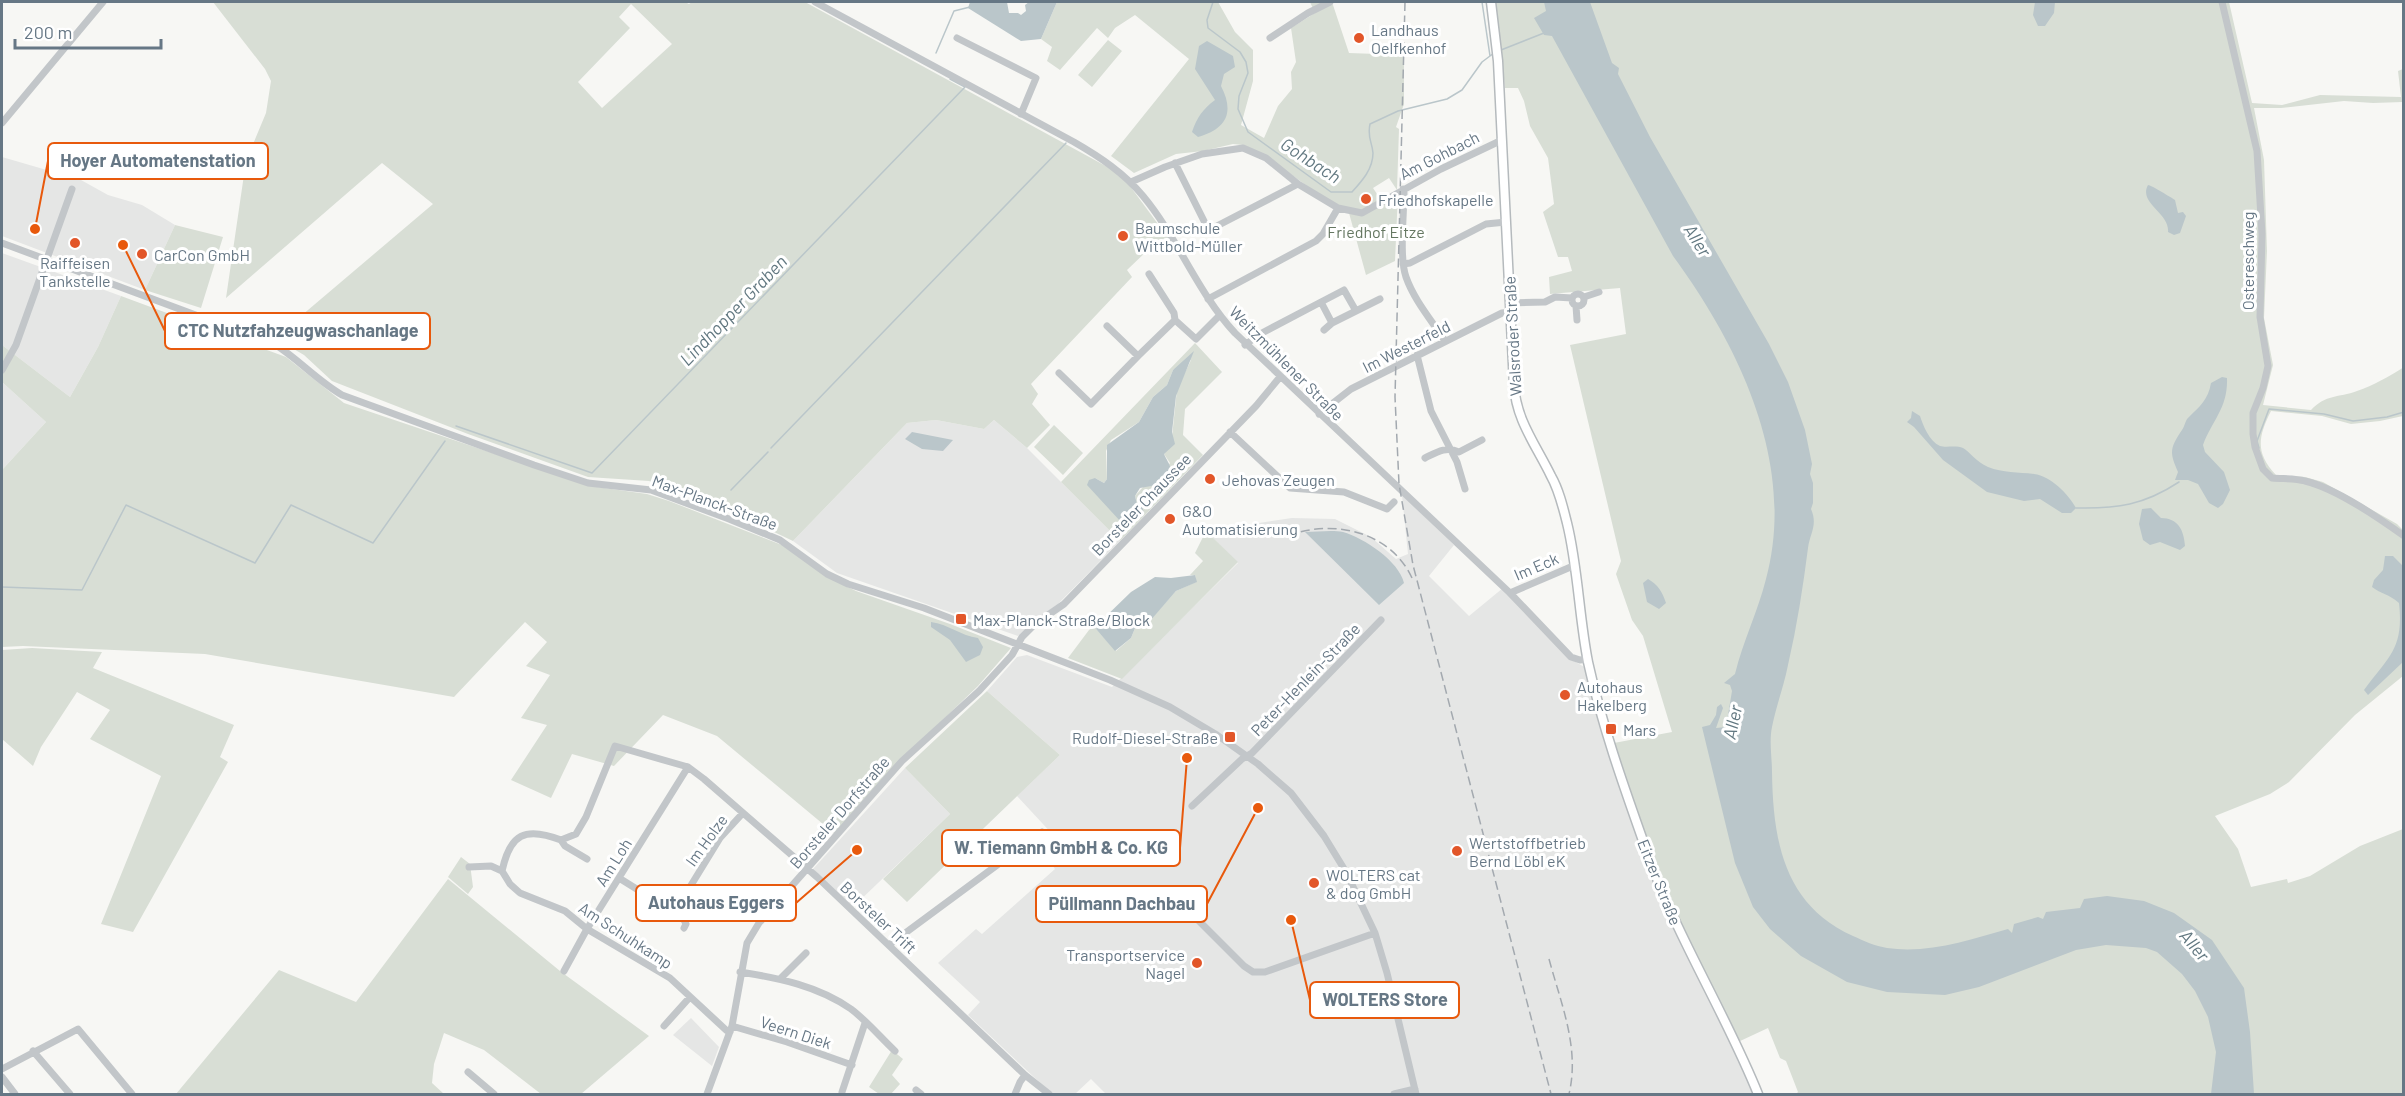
<svg xmlns="http://www.w3.org/2000/svg" width="2405" height="1096" viewBox="0 0 2405 1096" font-family="Barlow,sans-serif">
	<style>
		.built { fill: #e5e6e5 }
		.green { fill: #d8ded5; fill-rule: evenodd }
		.water { fill: #bac6ca }
		.lines { fill: none; stroke-linecap: round; stroke-linejoin: round }
		.stream { stroke: #bac6ca; stroke-width: 1.5 }
		.major-casing { stroke: #b5babd; stroke-width: 11 }
		.minor { stroke: #c2c6c9; stroke-width: 7 }
		.major { stroke: #fff; stroke-width: 8 }
		.rail { stroke: #a3a9af; stroke-width: 1.5; stroke-dasharray: 9 4.5; stroke-linecap: butt }
		.poi-dot { fill: #e25629; stroke: #fff; stroke-width: 2 }
		.labels { text-anchor: middle; dominant-baseline: central; stroke-width: 6; stroke-linejoin: round; paint-order: stroke }
		.poi-label { font-size: 16px; fill: #667785; stroke: #fff; text-anchor: start }
		.street-label { font-size: 16px; fill: #667785; stroke: #fff }
		.park-label { font-size: 16px; fill: #657761; stroke: #fff }
		.water-label { font-size: 18px; font-style: italic; fill: #627881; stroke: #fff }
		.leader { fill: none; stroke: #e8590c; stroke-width: 2 }
		.callout-dot { fill: #e8590c; stroke: #fff; stroke-width: 2 }
		.callout { fill: #fff; stroke: #e8590c; stroke-width: 2 }
		.callout-label { font-size: 18px; text-anchor: middle; font-weight: bold; fill: #667785 }
	</style>
	<rect width="100%" height="100%" fill="#f7f7f4"/>
	<path class="built" d="M2,157L81,180L108,195L142,205L175,225L145,290L2,236Z
		M2,253L121,296L98,347L70,397L2,345Z
		M2,382L46,422L2,470Z
		M936,420L984,429L994,420L1027,448L1120,541L1058,604L1032,622L1018,636L837,573L793,541L907,423Z
		M1402,495L1454,545L1429,576L1469,616L1503,588L1574,661L1586,668L1596,702L1754,1094H1106L1091,1079L1075,1094H1052L968,1015L980,1002L938,963L976,929L982,934L1055,869L1053,866L1068,851L1017,796L1060,755L987,691L1017,657L1027,655L1112,687L1238,563L1206,531L1292,518L1335,519L1371,537L1396,559L1408,554Z
		M905,768L950,814L853,907L813,869Z
		M691,1018L719,1047L712,1066L673,1035Z"/>
	<path class="green" d="M213,2H685L689,4L692,2H805L1113,170L1127,182L1169,239L1155,252L1150,248L1127,270L1132,277L1031,384L1038,394L1032,404L1050,425L1027,448L994,420L984,429L936,420L907,423L793,541L724,508L649,481L588,477L468,434L332,381L304,355L275,338L433,204L382,163L226,298L246,161L266,113L271,81L265,69ZM631,4L672,44L602,108L578,82L630,28L619,17Z
		M1057,2H1218L1235,32L1253,50V81L1241,125L1264,138L1278,106L1292,89L1291,72L1296,62L1291,28L1315,13L1310,2H1332L1349,53L1404,55V104L1396,127L1399,129L1397,190L1389,178L1373,188L1381,200L1366,209L1348,211L1321,196L1267,157L1243,145L1233,144L1203,151L1176,154L1134,173L1111,156L1189,59L1135,15L1115,28L1108,38L1097,28L1060,70L1047,61L1052,47L1041,39Z
		M1496,2H2229L2252,103L2282,105L2320,95L2401,97L2398,71L2403,69V102L2373,103L2344,101L2281,108H2254L2264,160L2267,251L2264,318L2273,365L2263,405L2311,410C2326,394 2338,398 2357,391C2374,385 2388,377 2404,367L2403,416L2380,421L2351,424L2322,416L2271,411C2258,437 2255,453 2276,475L2305,477L2323,482L2397,524L2403,530V676L2355,715L2289,782L2270,794L2215,816L2238,849L2251,887L2287,879L2288,883L2310,876L2360,846L2403,829V1094H1796L1798,1092L1786,1061L1780,1058L1768,1028L1738,1042L1677,922L1650,853L1614,743L1672,732L1643,636L1632,620L1616,574L1621,561L1570,345L1626,334L1620,288L1550,294L1549,277L1572,271L1568,257H1558L1543,212L1554,204L1548,158L1530,126L1524,101L1518,88H1505Z
		M1108,40L1122,51L1092,87L1078,75Z
		M1398,193L1395,261L1366,275L1349,213L1359,214Z
		M175,225L223,237L201,308L145,290Z
		M121,296L286,357L344,403L590,486L647,494L669,501L782,545L828,577L856,591L950,624L1011,648L978,686L902,759L835,834L717,736L663,715L614,766L572,754L551,798L511,780L547,725L521,718L550,675L526,666L547,642L525,622L454,697L205,654L23,646L2,647V470L46,422L2,382V345L70,397L98,347Z
		M1195,343L1222,372L1185,409L1183,435L1203,455L1120,541L1061,482ZM1191,360L1177,389L1172,437L1164,454L1170,463L1156,486H1144L1135,496L1137,504L1144,513L1121,522L1095,478L1104,483L1107,479L1106,451L1111,440L1139,422L1153,397L1167,385L1173,370Z
		M1054,425L1083,453L1063,475L1034,447Z
		M1206,531L1238,562L1122,679L1068,658L1089,630L1099,623L1096,629L1116,651L1131,638L1138,621L1145,617L1150,620L1176,591L1196,582L1195,575H1190L1203,561L1195,553Z
		M32,648L102,652L93,668L234,725L220,757L228,762L133,932L101,924L161,776L90,739L110,710L77,692L41,747L33,766L2,739V650Z
		M987,691L1060,755L907,902L883,879L950,814L905,768Z
		M461,857L470,864L473,887L468,894L448,877Z
		M448,879L560,971L649,1036L581,1094H541L484,1050L444,1033L434,1064L432,1083L444,1094H176L279,970L356,1002Z
		M892,1050L903,1059L892,1075L900,1084L891,1094H879L869,1087Z"/>
	<path class="water" d="M970,2H1007L1009,13H1018L1021,15L1026,11L1025,5L1029,2H1057L1041,39L1021,41L968,8Z
		M1544,2H1590L1612,63L1619,68L1618,74L1650,137L1769,344L1788,382L1805,430L1812,464L1810,474L1813,483V503L1811,509C1818,525 1810,533 1808,548C1803,587 1797,626 1788,665C1784,686 1776,706 1772,727C1769,741 1772,758 1772,772C1773,841 1784,905 1853,936C1864,941 1875,946 1887,948C1928,954 1969,940 2008,929L2012,933L2014,924L2038,917L2043,919L2046,912L2080,908L2084,899L2107,896L2144,901L2174,913L2212,940L2244,988L2250,1032L2254,1094H2211L2216,1052L2208,1017L2195,991L2182,974L2157,952L2146,948L2106,945L2076,950L1979,987L1945,995L1887,992L1847,982L1801,956L1770,929L1753,907L1735,863L1702,727L1710,725L1716,715L1717,707L1721,704L1723,708L1716,728L1726,727L1732,691L1730,685L1724,683L1735,674C1743,641 1758,611 1766,579C1797,464 1739,346 1673,256L1552,36L1544,35L1534,18L1546,11Z
		M2035,2H2055L2054,13L2045,26H2038L2033,15Z
		M1207,41L1233,56L1235,67L1224,74L1221,86C1235,113 1226,129 1198,137L1192,132C1197,117 1203,109 1215,100L1195,69L1199,46Z
		M2148,185C2151,185 2172,198 2175,200L2178,213L2183,212L2186,216L2180,233L2174,235L2168,232C2170,213 2138,203 2148,185Z
		M1194,351L1176,396L1172,432L1175,444L1164,454C1169,465 1175,470 1168,483L1140,488L1135,496L1137,504L1142,506L1144,513L1121,522L1087,485L1089,480L1095,478L1104,483L1107,479V445L1139,422L1153,397L1167,385L1173,370Z
		M2222,377L2227,378C2228,408 2213,419 2203,445L2205,452L2224,472L2230,490L2223,504L2218,508L2209,503L2198,484L2188,480H2175L2178,472C2169,452 2170,448 2182,430C2185,426 2185,420 2189,417C2200,406 2208,400 2211,383Z
		M1912,411L1920,416C1923,425 1929,441 1940,446C1946,448 1956,445 1963,448C1969,451 1976,462 1988,467C2003,473 2018,472 2034,474C2051,476 2068,494 2076,508L2071,513H2062L2040,499L2024,501L1987,492L1943,460L1914,427L1907,422L1911,418Z
		M912,432L953,440L943,451L922,449L905,439Z
		M2151,508L2161,518C2178,518 2184,530 2185,546L2180,550L2160,542L2150,545L2143,540L2139,524L2142,509Z
		M1305,532C1317,532 1332,530 1343,532C1364,538 1399,561 1404,583L1379,605Z
		M2385,556H2393L2403,566V662L2368,695L2364,690C2389,656 2404,649 2399,603C2389,594 2381,594 2372,587L2374,580L2383,570Z
		M1195,575L1197,582L1176,591L1150,621L1145,617L1138,621L1131,638L1115,651L1096,629L1099,623L1131,592L1155,577L1171,578Z
		M1648,579C1658,585 1662,591 1666,603L1659,609L1647,602L1643,583Z
		M931,622C948,624 961,636 978,638L983,647L980,655L966,662L950,640L931,627Z"/>
	<g class="lines">
		<path class="stream" d="M1213,2L1207,20L1208,28L1240,52L1246,62L1248,73L1239,96L1238,109L1248,132L1331,192H1352C1362,181 1373,169 1373,153C1372,141 1367,138 1370,124L1398,111L1447,99L1462,90L1482,62L1494,53
			M1482,2L1490,56
			M1501,50L1544,33
			M936,53L954,11L970,7
			M456,426L592,473L965,87L950,79
			M771,448L1066,143
			M2259,448L2257,441L2269,409L2324,414L2353,421L2387,417L2404,412
			M731,490L768,452
			M2076,508C2117,509 2144,505 2179,482
			M2,587L82,590L126,505L255,563L291,505L373,543L445,441"/>
		<defs>
			<path id="major" d="M1491,2L1498,61L1514,385C1516,420 1536,445 1551,476C1559,490 1563,507 1567,523C1578,567 1579,617 1588,662C1602,726 1625,790 1647,852C1676,936 1725,1012 1758,1094"/>
		</defs>
		<use href="#major" class="major-casing"/>
		<path class="minor" d="M815,2L1074,142C1100,157 1124,173 1143,196C1178,238 1197,292 1235,333L1510,593L1571,657L1580,660L1588,659
			M2222,2L2257,151L2262,234L2260,317L2268,366L2263,388L2253,413V434L2255,447L2263,469L2272,478C2283,479 2295,478 2305,481C2335,488 2379,518 2404,536
			M957,38L1036,78L1021,114
			M1270,38L1308,13L1330,2
			M2,123L103,2
			M1175,163L1207,227L1213,228L1298,184
			M1131,182L1165,167L1202,154L1243,148L1266,158L1298,184L1338,208L1362,213L1441,169L1502,140
			M1403,189L1404,192C1404,214 1399,257 1406,277C1414,300 1432,321 1445,341
			M2,243L276,345C299,360 318,381 342,395L534,465L588,483L651,490L729,519L780,540L827,574L848,584L924,608L1110,680L1170,707L1217,735L1258,764L1291,793L1324,836L1346,872L1375,933L1387,973L1416,1094
			M1403,264L1410,263L1486,224L1506,222
			M1149,274L1174,313L1175,320L1196,339L1219,316
			M1572 300a6 6 0 1 1 12 0a6 6 0 1 1-12 0Z
			M1584,297L1599,292
			M1208,299L1316,241L1323,234L1338,208
			M1321,302L1344,290L1356,311
			M1510,303L1545,302L1555,297L1572,298
			M1576,306L1577,320
			M1107,326L1138,356L1175,320
			M1324,330L1332,323
			M1245,345L1260,334L1321,302L1332,323L1380,299
			M1417,355L1431,411L1457,462L1465,489
			M2,370L16,345L72,189
			M1059,373L1091,404L1138,356
			M1319,414L1351,389L1502,313L1511,312
			M1230,432L1290,488L1344,492L1387,509L1394,502
			M1425,458C1437,452 1446,446 1459,452L1482,440
			M1510,593L1573,566
			M1192,806L1242,759L1252,753L1381,620
			M561,840L565,846L587,859
			M469,867L491,866L502,871
			M619,878L683,918L686,924L684,928
			M1196,897L1195,910L1197,919L1244,966L1253,972H1265L1375,933
			M674,913L720,838L742,814
			M889,945L1042,832
			M564,971L587,929L688,767
			M740,972C779,978 818,986 851,1009C867,1021 881,1038 895,1051
			M781,978L806,953
			M664,1026L690,997
			M732,1026L787,1042L852,1065
			M730,1032L726,1030L670,978L587,929L565,911L520,893L510,884L502,871C510,834 525,826 561,840L576,834L586,817L615,746L688,767L704,779L817,877L1025,1075L1049,1094
			M33,1051L70,1094
			M2,1069L78,1029L132,1094
			M468,1072L494,1094
			M2,1077L15,1094
			M916,1090L921,1094
			M842,1092L865,1023
			M707,1094L732,1026L747,943L759,923L902,761L979,691L1012,655L1022,637L1035,624L1064,604L1256,406L1280,377
			M1015,1094L1020,1082L1025,1075
			M1394,1094L1415,1089"/>
		<use href="#major" class="major"/>
		<path class="rail" d="M1405,2L1395,397L1399,484L1413,565L1551,1094
			M1288,536C1333,518 1391,532 1412,578
			M1549,959C1561,1004 1580,1048 1569,1094"/>
	</g>
	<g class="poi-dot">
		<circle cx="1359" cy="38" r="6"/>
		<circle cx="1366" cy="199" r="6"/>
		<circle cx="1123" cy="236" r="6"/>
		<circle cx="75" cy="243" r="6"/>
		<circle cx="142" cy="254" r="6"/>
		<circle cx="1210" cy="479" r="6"/>
		<circle cx="1170" cy="519" r="6"/>
		<rect x="955" y="613" width="12" height="12" rx="3"/>
		<circle cx="1565" cy="695" r="6"/>
		<rect x="1605" y="723" width="12" height="12" rx="3"/>
		<rect x="1224" y="731" width="12" height="12" rx="3"/>
		<circle cx="1457" cy="851" r="6"/>
		<circle cx="1314" cy="883" r="6"/>
		<circle cx="1197" cy="963" r="6"/>
	</g>
	<g class="labels">
		<g class="poi-label">
			<text x="1371" y="29">Landhaus<tspan x="1371" dy="18">Oelfkenhof</tspan></text>
			<text x="1378" y="199">Friedhofskapelle</text>
			<text x="1135" y="227">Baumschule<tspan x="1135" dy="18">Wittbold-Müller</tspan></text>
			<text x="154" y="254">CarCon GmbH</text>
			<text x="75" y="262" text-anchor="middle">Raiffeisen<tspan x="75" dy="18">Tankstelle</tspan></text>
			<text x="1222" y="479">Jehovas Zeugen</text>
			<text x="1182" y="510">G&amp;O<tspan x="1182" dy="18">Automatisierung</tspan></text>
			<text x="973" y="619">Max-Planck-Straße/Block</text>
			<text x="1577" y="686">Autohaus<tspan x="1577" dy="18">Hakelberg</tspan></text>
			<text x="1623" y="729">Mars</text>
			<text x="1218" y="737" text-anchor="end">Rudolf-Diesel-Straße</text>
			<text x="1469" y="842">Wertstoffbetrieb<tspan x="1469" dy="18">Bernd Löbl eK</tspan></text>
			<text x="1326" y="874">WOLTERS cat<tspan x="1326" dy="18">&amp; dog GmbH</tspan></text>
			<text x="1185" y="954" text-anchor="end">Transportservice<tspan x="1185" dy="18">Nagel</tspan></text>
		</g>
		<g class="street-label">
			<text transform="translate(1439 155) rotate(-27)">Am Gohbach</text>
			<text transform="translate(2247 261) rotate(-90)">Ostereschweg</text>
			<text transform="translate(1512 336) rotate(-93)">Walsroder Straße</text>
			<text transform="translate(1406 346) rotate(-27)">Im Westerfeld</text>
			<text transform="translate(1287 363) rotate(45)">Weitzmühlener Straße</text>
			<text transform="translate(715 502) rotate(20)">Max-Planck-Straße</text>
			<text transform="translate(1141 504) rotate(-46)">Borsteler Chaussee</text>
			<text transform="translate(1536 566) rotate(-23)">Im Eck</text>
			<text transform="translate(1305 679) rotate(-46)">Peter-Henlein-Straße</text>
			<text transform="translate(839 812) rotate(-49)">Borsteler Dorfstraße</text>
			<text transform="translate(706 840) rotate(-54)">Im Holze</text>
			<text transform="translate(613 862) rotate(-58)">Am Loh</text>
			<text transform="translate(1660 882) rotate(68)">Eitzer Straße</text>
			<text transform="translate(879 917) rotate(43)">Borsteler Trift</text>
			<text transform="translate(626 935) rotate(33)">Am Schuhkamp</text>
			<text transform="translate(796 1032) rotate(18)">Veern Diek</text>
		</g>
		<g class="park-label">
			<text x="1376" y="231">Friedhof Eitze</text>
		</g>
		<g class="water-label">
			<text transform="translate(1311 160) rotate(33)">Gohbach</text>
			<text transform="translate(1698 240) rotate(58)">Aller</text>
			<text transform="translate(733 310) rotate(-46)">Lindhopper Graben</text>
			<text transform="translate(1732 722) rotate(-78)">Aller</text>
			<text transform="translate(2195 945) rotate(50)">Aller</text>
		</g>
	</g>
	<path class="leader" d="M35 229L48 161M123 245L165 331M1187 758L1180 848M857 850L796 903M1258 808L1207 904M1291 920L1310 1000"/>
	<g class="callout-dot">
		<circle cx="35" cy="229" r="6"/>
		<circle cx="123" cy="245" r="6"/>
		<circle cx="1187" cy="758" r="6"/>
		<circle cx="857" cy="850" r="6"/>
		<circle cx="1258" cy="808" r="6"/>
		<circle cx="1291" cy="920" r="6"/>
	</g>
	<g class="callout">
		<rect x="48" y="143" width="220" height="36" rx="6"/>
		<rect x="165" y="313" width="265" height="36" rx="6"/>
		<rect x="942" y="830" width="238" height="36" rx="6"/>
		<rect x="636" y="885" width="160" height="36" rx="6"/>
		<rect x="1036" y="886" width="171" height="36" rx="6"/>
		<rect x="1310" y="982" width="149" height="36" rx="6"/>
	</g>
	<g class="callout-label">
		<text x="158" y="167">Hoyer Automatenstation</text>
		<text x="298" y="337">CTC Nutzfahzeugwaschanlage</text>
		<text x="1061" y="854">W. Tiemann GmbH &amp; Co. KG</text>
		<text x="716" y="909">Autohaus Eggers</text>
		<text x="1122" y="910">Püllmann Dachbau</text>
		<text x="1385" y="1006">WOLTERS Store</text>
	</g>
	<rect width="2405" height="1096" fill="none" stroke="#667785" stroke-width="6"/>
	<path d="M15 39v9h146v-9" fill="none" stroke="#667785" stroke-width="3"/>
	<text x="24" y="39" font-size="18" fill="#667785" stroke="#ffffff" stroke-width="4.5" paint-order="stroke">200 m</text>
</svg>
